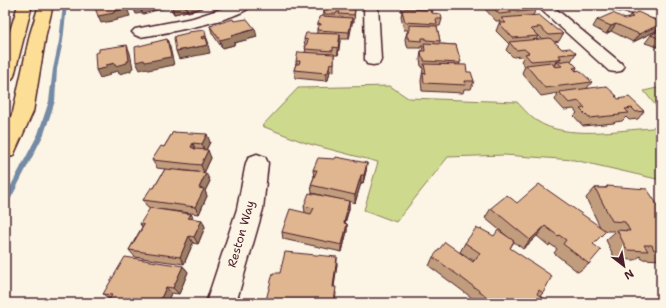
<svg xmlns="http://www.w3.org/2000/svg" width="666" height="308" viewBox="0 0 666 308" font-family="'Shantell Sans',sans-serif">
	<style>
		.green { fill: #cdda8d; stroke: #8c7c5c }
		.lines { fill: none; stroke-linecap: round; stroke-linejoin: round }
		.stream { fill: #758aa4; fill-rule: evenodd }
		.minor-casing { stroke: #4a1f2b; stroke-width: 3 }
		.major-casing { stroke: #4a1f2b; stroke-width: 3 }
		.minor { fill: #fcf5e5; fill-rule: evenodd }
		.major { fill: #fdde96; fill-rule: evenodd }
		.wall { fill: #c19d7d; stroke: #4a1f2b; fill-rule: evenodd }
		.shaded-wall { fill: #9d7f66; stroke: #4a1f2b }
		.building { fill: #e0b691; stroke: #4a1f2b }
		.labels { text-anchor: middle; dominant-baseline: central; stroke-width: 3.5; stroke-linejoin: round; paint-order: stroke }
		.street-label { font-size: 12px; fill: #4a1f2b; stroke: #fcf5e5 }
	</style>
	<rect width="100%" height="100%" fill="#fcf5e5"/>
	<filter id="ink" filterUnits="userSpaceOnUse"><feTurbulence type="fractalNoise" baseFrequency=".025" numOctaves="2"/><feDisplacementMap in="SourceGraphic" scale="8" xChannelSelector="R" yChannelSelector="G"/><feConvolveMatrix kernelMatrix="1 2 1 2 8 2 1 2 1" color-interpolation-filters="sRGB"/></filter>
	<g filter="url(#ink)">
		<path class="green" d="M390,86L408,98L517,102C523,108 530,117 537,121C565,140 619,130 652,128L661,121L656,106L644,91L661,87V180L574,160L504,155L448,157L396,222L364,210L378,162L306,143L262,126L298,88Z"/>
		<g class="lines">
			<path class="stream" d="M63,5H67L63,41L57,69L55,101L44,134L7,206L5,207V197L38,134L49,101L53,69L59,41Z"/>
			<defs>
				<path id="minor" d="M233,5H252C241,20 161,34 140,37L135,35L132,32L135,29L193,18Z
					M364,5H378L381,60L379,64L373,65L367,64L365,60Z
					M536,5H551L621,63L624,67L621,71L615,72L609,71Z
					M605,5H631L661,12V20L607,8Z
					M257,154L265,157L268,163L263,209L236,303H206L237,209L246,163L249,157Z"/>
				<path id="major" d="M18,5H32L14,76L11,80L5,81V47Z
					M39,5H53L46,34L33,112L13,156L5,158V128L13,112L30,34Z"/>
			</defs>
			<use href="#minor" class="minor-casing"/>
			<use href="#major" class="major-casing"/>
			<use href="#minor" class="minor"/>
			<use href="#major" class="major"/>
		</g>
		<path class="wall" d="M168,5H201L202,8L188,12L187,11L174,14Z
			M401,5H433L434,7L432,13L442,19L440,26H437L440,41V44L456,45L460,65L467,72L474,81L471,89H464L463,93L422,91L421,81L423,69L422,66H421L420,59L421,51H422L423,46H421V48H408L407,45H406L405,39L407,32H408V30H404L401,17L402,11Z
			M483,5H529L536,10L533,15L557,30L563,34L559,41L554,42L562,49L576,53L571,61L577,67L576,70L592,82L587,88L617,96L616,98L618,99L644,111L638,119L629,120L626,117L622,121L615,122L614,123L583,126L574,116L577,113L574,109L564,110L555,100L558,93L541,96L522,73L525,66L521,61L523,58L521,56L513,57L506,50L509,44L496,31L500,21H496L483,7ZM537,34L542,39L536,40L538,36Z
			M323,9H355L354,22H352L349,39H340L338,55H334V72L330,71L328,80L326,81L295,78L294,70L296,64V61L305,53L306,47H305L304,39L317,33V30L318,23L323,16Z
			M630,15L661,23V24L656,31L633,42L611,31L606,34L593,27L597,20L625,19L628,18Z
			M234,21L257,37L234,43V45L222,48L212,33L210,26Z
			M661,28V48L645,43L651,35L655,33L658,29Z
			M173,132L210,142L206,150L211,158L204,173L180,170L210,181L205,191L207,196L199,214L148,208L143,200L154,188L165,169L157,168L152,160L164,147Z
			M367,163L366,171L363,183H361L355,203L349,201V209L345,223L347,224V231L342,252L283,239L282,232L305,212L304,206L346,201L312,193L311,185L314,177L313,170Z
			M607,186L661,210V260L642,259L640,256L635,260L615,259L606,240L615,232L614,231H605L593,244L589,264L578,272L554,253L557,249L550,244L549,246L537,236L523,249L514,242L510,248L543,293L540,296L550,303H479L429,266L433,257L473,262L474,261L460,252L465,243L494,236L508,237L485,218L491,208L517,203L600,227L586,198L595,188H605Z
			M191,214L193,219L202,220L205,227L198,244L193,243L184,264L135,257L129,250L142,227L140,224Z
			M337,264L334,287L336,293L335,303H267L266,300L280,273Z
			M183,266L188,272L179,294L171,293L167,303H107L109,299L103,294Z"/>
		<path class="shaded-wall" d="M139,5L142,13L136,14L133,7Z
			M147,5H163L164,8L143,14L140,7Z
			M177,5H185L187,11L174,14L172,6Z
			M186,5H201L202,8L188,12Z
			M127,8L130,16L117,19L118,20L101,23L98,16Z
			M352,18V25L349,39V32Z
			M616,24L611,31L606,34L611,26Z
			M661,24L656,31L633,42L639,34Z
			M255,29L257,37L234,43V45L222,48L220,40L231,36Z
			M340,34V42L338,55V48Z
			M206,36L209,44L203,45L201,37Z
			M167,39L170,47L174,65L148,70L147,68L140,70L136,62Z
			M127,45L130,53L133,68L131,69V71L119,74L118,71L110,73V75L100,78L96,70L106,65L115,63Z
			M208,45L210,53L179,59L176,51Z
			M561,58L558,63L557,62L555,66L553,67L557,59Z
			M330,63V71L328,80L326,81V73Z
			M207,134L210,142L205,152L202,144Z
			M193,143L196,151L191,147Z
			M208,150L211,158L204,173L201,165Z
			M367,163L366,171L363,183L364,175Z
			M206,173L210,181L205,191L207,196L199,214L195,207L199,188Z
			M361,175V183L355,203V195Z
			M349,201V209L343,230L344,223Z
			M191,214L195,221L188,218Z
			M202,220L205,227L198,244L194,237Z
			M347,224V231L342,252V245Z
			M545,226L537,236L523,249L530,240Z
			M189,236L193,243L184,264L180,257Z
			M337,257V264L333,293V287Z
			M183,266L188,272L179,294L173,288Z
			M166,287L171,293L167,303H159Z"/>
		<path class="building" d="M94,5H125L127,8L113,11L114,13L98,16Z
			M132,5H147L140,7L139,5L133,7Z
			M323,5H352V9H355L354,15L339,14L340,12H337L336,14H324L325,9H323Z
			M404,5H433L434,7H404Z
			M490,5H529L536,10L499,14Z
			M406,9L431,10L432,13L441,14L442,19H436L437,24L405,22L402,10Z
			M638,12L661,23V24L639,34L616,24L611,26L597,20L613,13L625,19L633,17L630,15Z
			M539,15L557,30H559L563,34L549,35L540,27H537L538,28L531,29L538,36L513,38L499,23H506L501,18Z
			M322,16L352,18L349,32L317,30L318,25H321V24L318,23L319,17Z
			M233,19L234,21L247,19L255,29L231,36L232,37L220,40L210,26Z
			M409,25L437,26L440,41L426,40V38H422V41L409,40V38H407V32H409Z
			M661,28V39L651,35L659,31L658,29Z
			M205,30L206,36L201,37L202,39L206,38L208,45L176,51L174,38L175,36L188,33V32Z
			M306,33L340,34L338,48L333,47V51L305,49L308,40L304,39Z
			M550,38L562,49L570,48L576,53L559,55L561,58L557,59L531,61L525,54L529,53L524,49L516,50L509,42Z
			M167,39L171,57L145,62L144,60L136,62L135,47Z
			M424,43L456,45L461,62L459,63L424,61V58H422L421,51H425Z
			M127,45L129,61H127V63L115,66V63L106,65V68L96,70L95,53L99,52V49Z
			M298,52L334,54V64L330,63L328,72L326,73L294,70L296,64H299L300,61H296Z
			M570,60L577,67L573,68L576,71L579,70L592,82L545,88L526,65L551,62L555,67L562,66L557,62Z
			M424,64L466,65L467,72H471L474,81H465L466,85L424,83L423,73L426,74Z
			M606,86L617,96H615L618,99L629,97L644,111L636,112L632,108L625,109L629,113L619,114L620,115L589,118L580,109L585,108L579,101L569,103L559,92Z
			M173,132L207,134L202,144L193,143L191,147L195,149L208,150L201,165L152,160L161,146L164,147Z
			M336,157L367,163L364,175H361L355,195L311,185L317,170H313L318,158L335,159Z
			M165,169L206,173L199,188L204,189L195,207L143,200L151,188H154Z
			M539,184L606,231L593,244L601,250L589,264L563,244L566,240L559,235L558,236L545,226L530,240L491,208L507,195L517,203Z
			M607,186L647,189L661,210V250H654L652,245H644L648,251L627,250L617,230L630,231L625,222L612,221L595,188H607Z
			M309,193L349,201L344,223L347,224L342,245L282,232L290,209L311,214L314,208L304,206Z
			M150,208L191,214L188,218L202,220L194,237L189,236L180,257L129,250L144,225L140,224Z
			M476,228L480,230L481,229L494,236L498,230L514,241L510,248L552,276L543,293L539,290L537,294L550,303H493L485,297V295L433,257L445,242L473,262L480,253L465,243Z
			M285,252L337,257L333,287H336L334,303H295L266,300L273,273H280Z
			M125,257L183,266L173,288L166,287L159,303H107L112,295L103,294Z"/>
	</g>
	<g class="labels">
		<g class="street-label">
			<text transform="translate(241 234) rotate(-74)">Reston Way</text>
		</g>
	</g>
	<rect width="666" height="308" fill="none" stroke="#fcf5e5" stroke-width="20"/>
	<rect x="10" y="10" width="646" height="288" fill="none" stroke="#4a1f2b" stroke-width="1.5" filter="url(#ink)"/>
	<g transform="translate(624 266) rotate(149)" stroke="#fcf5e5" stroke-width="3" paint-order="stroke">
	<path d="M0-3L7 15L0 10L-7 15Z" fill="#4a1f2b"/>
	<text y="-6" font-size="11" font-weight="bold" text-anchor="middle" fill="#4a1f2b">N</text>
	</g>
</svg>
